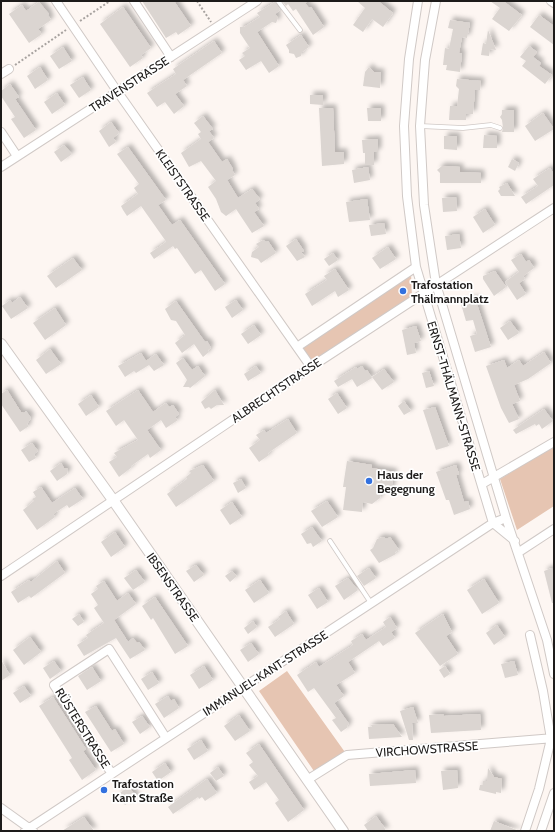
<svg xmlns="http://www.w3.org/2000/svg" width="555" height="832" viewBox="0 0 555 832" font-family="Cabin,sans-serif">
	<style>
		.green { fill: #e6c5b2 }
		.building { fill: #dbd5d1; filter: url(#shadow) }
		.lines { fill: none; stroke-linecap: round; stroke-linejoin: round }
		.service-casing { stroke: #d0c9c6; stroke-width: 5.5 }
		.minor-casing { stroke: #d0c9c6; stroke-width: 10 }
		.tertiary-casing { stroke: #d0c9c6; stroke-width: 12 }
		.path { stroke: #a8a3a0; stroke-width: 2; stroke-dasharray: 2 2; stroke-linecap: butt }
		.service { stroke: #fff; stroke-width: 4 }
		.minor { stroke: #fff; stroke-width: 8 }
		.tertiary { stroke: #fff; stroke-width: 10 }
		.poi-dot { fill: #3371df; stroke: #fff; stroke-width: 1.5 }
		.labels { text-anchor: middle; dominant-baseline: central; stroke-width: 3.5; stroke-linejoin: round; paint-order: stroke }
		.street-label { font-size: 12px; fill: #1d1b1a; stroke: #fff }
		.poi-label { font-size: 12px; font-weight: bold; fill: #1d1b1a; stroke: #fff; text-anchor: start }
	</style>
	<defs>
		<filter id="shadow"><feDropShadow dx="3.5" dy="-3.5" stdDeviation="2" flood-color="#0004"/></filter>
	</defs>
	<rect width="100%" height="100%" fill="#fdf6f2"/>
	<path class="green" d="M411,273L412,298L311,366L298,348Z
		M554,446V506L517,530L500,479Z
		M287,671L347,755L316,774L259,691Z"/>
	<path class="building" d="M142,1H174L191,26L178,35L176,32L166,38Z
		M282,1H308L305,3L309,8L311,7L324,27L313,35L296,9L293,11L288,4L286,6Z
		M357,1H378L393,13L383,27L372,19L363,32L353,25L365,8Z
		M490,1H503L522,15L509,31L492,19L500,8Z
		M39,2L49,14L48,15L51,20L38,29L42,34L29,43L9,14L22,5L26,11Z
		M275,2L280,10L275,14L278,18L276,23L272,22L257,32L279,66L269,73L261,61L246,70L239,60L245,56L242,53L250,48L240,33V27H244L260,17L257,13Z
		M123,7L151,48L141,55L143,58L130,67L100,24Z
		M539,15L554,26V45L530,27Z
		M450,20L470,23L467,38L462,37L459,53H462L460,72L446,70L447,65H443L445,48L449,49L453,29L448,28Z
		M488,30L496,50L490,49L489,56L481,55L483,43L486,44Z
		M301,35L309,47L302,52L301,56L296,58L294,54L289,53V50L286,45Z
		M214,41L222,53L183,80L187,86L175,94L184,106L174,114L165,102L157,107L147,93L176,74L173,69Z
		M529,46L537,52L533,57L541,63L539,66L552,75L545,84L522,66L526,61L520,57Z
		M63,47L72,61L59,69L50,56Z
		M40,67L48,80L35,89L27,76Z
		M369,67L374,72H381L380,88L363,86L365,72Z
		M83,77L91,90L79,98L70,85Z
		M457,79L481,81L480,90H475L473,114H466V120H449L450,106H457L459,89L456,86Z
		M10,84L19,97L15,99L36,130L24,138L11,119L15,117L1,96V91Z
		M57,93L65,105L52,114L44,102Z
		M310,95H323V105L310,104Z
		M319,108H333L335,152H344V164L322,166Z
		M367,108H381V121H368Z
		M502,110H514V132H502L503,128L502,120L500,117L502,114Z
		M543,113L554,129L535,141L525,126Z
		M203,116L213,129L209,131L214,138L208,142L222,162L227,159L233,169L232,170L235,175L227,180L238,198L252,189L260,199L255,203L259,209L254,212L264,226L252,233L236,209L226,216L221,212L216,199L208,187L216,181L201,161L189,167L181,153L201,139L198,134L201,132L194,123Z
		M111,122L119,133L113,138L116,142L109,147L99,131Z
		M484,135L497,136V148H483Z
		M444,136H457V150L444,149Z
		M378,139V152H374V165H365V153H363L362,140Z
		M64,145L72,154L61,162L54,152Z
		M128,147L166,200L158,205L172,225L180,220L225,284L215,291L201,270L195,274L177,248L175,249L173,246L154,259L150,253L166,242L165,240L141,206L127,216L123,210L121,206L138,194L134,188L139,184L117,154Z
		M512,159L519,163L515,171L508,167Z
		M442,166L460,167V172L481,173V183H440V173L437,170Z
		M368,167L370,180L354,183L352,170Z
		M550,168L554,174V185L526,204L521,197L538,186L533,179Z
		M507,183L515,196H501L498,191L500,189L499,187Z
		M456,197L457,211L443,212L442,198Z
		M367,199L370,220L349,222L346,202Z
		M485,209L495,225L483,233L473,217Z
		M384,223L386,234L371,236L369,225Z
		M459,234L461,248L447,250L445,236Z
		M296,239L304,251L301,252L305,257L297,261L286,246Z
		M263,240L266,242L268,241L276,253L261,263L258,259L251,257L252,252L259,247L256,244Z
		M388,247L396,259L380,269L372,258Z
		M333,253L338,260L329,266L324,259Z
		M521,254L526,262L529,260L534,268L523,276L525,279L519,283L526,294L517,300L505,282L519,272L511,260Z
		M73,258L82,270L56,288L47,276Z
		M335,269L349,290L338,297L335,291L312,306L305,294L327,280L324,276Z
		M495,271L506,287L494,296L483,279V276Z
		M20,297L28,308L11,319L2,306L10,300L12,303Z
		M475,298L491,347L475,352L470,336L477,334L473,320L466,321L461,304Z
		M236,300L243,310L232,318L225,307Z
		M176,301L205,342L207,341L211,348L208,350L209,352L203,357L194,344L182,353L175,343L185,335L176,321L171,320L165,309Z
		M55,308L66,325L45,340L33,323Z
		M510,321L519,333L508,340L500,328Z
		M254,325L261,335L248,344L241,334Z
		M416,326L421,341L414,343L416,353L407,355L402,330Z
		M50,349L61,364L46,374L36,360Z
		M544,352L551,363L528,379L514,385L520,401L512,404L519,419L509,423L501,408L486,366L504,360L507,368L519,360L523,366Z
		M141,353L146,361L156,354L164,365L154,371L149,365L136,373L134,371L125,377L118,366Z
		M183,358L192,370L198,366L205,376L190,388L189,387H183L187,380L176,363Z
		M256,366L261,373L248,381L244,374Z
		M362,366L365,371L367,370L372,378L357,387L352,379L338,387L334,381L356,367L357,369Z
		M384,369L394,382L382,390L372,377Z
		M429,371L434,386L426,388L422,373Z
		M7,390L21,412L24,413L26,411L31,418L27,424L29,426L20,432L1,404V394Z
		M138,390L153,412L166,403L169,407L173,405L179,414L175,417L178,420L166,428L161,420L147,430L161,450L150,458L148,454L131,466L132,467L119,477L109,462L117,457L114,453L138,440L124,420L116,426L106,411Z
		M215,390L224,405H217L211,409L209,407L205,409L201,402Z
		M337,393L347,408L338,414L328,399Z
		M91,395L99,407L86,416L78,404Z
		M404,401L411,411L404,415L398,406Z
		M435,407L449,446L436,450L423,410Z
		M544,409L553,421L542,429L539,424L536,426L535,424L516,434L513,430Z
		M288,419L297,433L268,453L269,455L259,462L249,448L260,440L256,435L264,430L266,433Z
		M32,443L38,451L34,454L36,458L29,462L21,450Z
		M347,461L372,465V468L394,472L391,491L381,489L380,498L372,504L363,502L362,512L343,510L346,487H343Z
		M61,463L64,468L68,469L67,474L57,481L50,471Z
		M203,465L214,481L176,507L167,494L187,479L186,477L191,473L189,471Z
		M456,465L459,474L456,475L462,495L464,502L468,501L470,509L454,515L449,500H446L436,472Z
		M241,479L246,488L238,493L233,483Z
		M41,487L52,503L75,488L83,499L69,508L67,505L53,514L55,517L37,530L23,510L34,501L32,499L36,497L33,492Z
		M327,501L338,517L322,527L311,511Z
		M232,502L242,517L230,525L220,510Z
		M312,527L322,541L313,547L311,543L307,544L301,534Z
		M115,532L125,547L111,557L101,542Z
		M383,537L387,539L390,537L399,550L395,552L396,554L379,563L370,550L373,548L377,539Z
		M57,561L65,573L31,598L29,596L18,603L11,592L29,580L31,582Z
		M196,565L204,575L194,582L186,571Z
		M369,568L376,578L364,586L357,576Z
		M552,568L554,603H552L544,571Z
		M136,570L145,582L133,590L124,578Z
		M232,571L237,576L230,582L225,576Z
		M348,578L358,590L344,600L335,586Z
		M484,579L499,603L482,614L467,590Z
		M260,580L269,593L254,603L245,590Z
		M104,581L117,601L128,593L136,604L114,620L128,642L133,638L137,643L139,642L145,650L130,659L116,638L84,656L77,645L88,638L86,635L104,623L94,608L98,605L91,594L98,589L96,586Z
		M319,588L328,602L317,609L308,595Z
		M155,597L188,646L175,654L153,618L151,620L142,606Z
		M286,611L294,624L275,637L268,627L280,619L278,617Z
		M79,614L84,622L78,626L72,619Z
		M443,614L452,632L446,636L458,654L440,666L415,633Z
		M390,617L397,628L391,632L395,638L383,646L379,641L348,662L355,673L336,685L344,696L334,703L349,724L347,726L348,727L341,732L332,720L336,718L314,688L308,692L297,675L316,662L319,667L353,645L351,641L362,634L366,640L386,627L383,622Z
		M253,621L257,627L248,634L244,628Z
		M497,625L505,637L494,645L486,633Z
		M30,637L41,652L24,665L13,650Z
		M251,643L259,654L248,662L240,650Z
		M1,660L10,675L1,681Z
		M54,661L61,671L50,679L43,668Z
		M514,661L518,675L505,678L501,664Z
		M204,666L213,680L199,689L190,675Z
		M445,666L450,674L444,678L439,670Z
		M92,667L101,681L87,690L78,676Z
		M152,672L159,683L148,690L141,679Z
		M24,686L31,696L20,703L13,693Z
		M168,696L171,701L174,699L179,708L164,718L155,704Z
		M53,697L86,749L83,751L96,770L82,780L69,760L72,758L39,706Z
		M96,706L112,731L115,729L124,744L111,752L85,712Z
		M413,707L418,723H412L413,740H409L400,711Z
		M443,714L444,716L480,714L481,730L431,733L429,715Z
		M239,715L250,731L235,741L224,726Z
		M142,716L150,727L140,734L132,722Z
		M393,724L402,737L369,739L368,727H372L371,725Z
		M201,740L208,751L194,760L187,749Z
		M259,744L304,810L288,822L275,803L279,800L266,782L254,790L249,782L258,776L249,765L253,762L246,753Z
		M165,763L171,772L158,781L152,772Z
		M218,767L224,776L216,781L210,773Z
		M488,768L494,777L502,779L501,793L496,792V794L479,790L480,785H483V781H487Z
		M415,770L416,783L370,786L369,774Z
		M457,770L458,788L443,790L441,771Z
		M207,779L217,793L205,801L202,797L199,799L198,797L173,814L168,807Z
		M129,787L137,798L125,805L118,794Z
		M376,816L384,827L386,831H368L364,825Z
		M84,817L94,831H62Z
		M494,821L519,831H490Z"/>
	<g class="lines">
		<defs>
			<path id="service" d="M278,1L300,30
				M420,126L463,128L491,125L500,128
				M330,541L371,603"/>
			<path id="minor" d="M56,1L117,91L311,367
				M134,1L171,57
				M418,1L409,59L404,126L407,196L416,267L493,523L515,541
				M436,1L425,60L420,126L424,205L436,284L506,518L547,640L554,674
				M551,1L554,3
				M1,74L9,69
				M1,132L17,156
				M1,167L257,1
				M297,347L416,267
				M482,484L554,442
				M519,552L554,529
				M1,576L311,367L554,208
				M112,774L54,685L109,649L166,738
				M307,780L347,755L554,738
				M1,808L33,831
				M25,831L493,523L506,518
				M525,831L539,789L551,739L543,691L530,635
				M541,831L554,793"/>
			<path id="tertiary" d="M1,344L113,500L343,831"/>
		</defs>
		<use href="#service" class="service-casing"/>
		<use href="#minor" class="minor-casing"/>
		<use href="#tertiary" class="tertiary-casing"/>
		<path class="path" d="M197,1L211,22
			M80,21L110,1
			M15,65L66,30"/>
		<use href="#service" class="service"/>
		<use href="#minor" class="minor"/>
		<use href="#tertiary" class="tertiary"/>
	</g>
	<g class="poi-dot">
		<circle cx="403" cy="291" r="4"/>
		<circle cx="369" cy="481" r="4"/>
		<circle cx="104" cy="790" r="4"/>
	</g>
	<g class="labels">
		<g class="street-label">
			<text transform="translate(129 84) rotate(-33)">TRAVENSTRASSE</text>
			<text transform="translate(183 185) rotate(55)">KLEISTSTRASSE</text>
			<text transform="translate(276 390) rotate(-34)">ALBRECHTSTRASSE</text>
			<text transform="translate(454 396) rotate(73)">ERNST-THÄLMANN-STRASSE</text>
			<text transform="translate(173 587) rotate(55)">IBSENSTRASSE</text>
			<text transform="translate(265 673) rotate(-33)">IMMANUEL-KANT-STRASSE</text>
			<text transform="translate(83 728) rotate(58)">RÜSTERSTRASSE</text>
			<text transform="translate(427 749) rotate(-4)">VIRCHOWSTRASSE</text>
		</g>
		<g class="poi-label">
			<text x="411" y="284">Trafostation<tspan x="411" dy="14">Thälmannplatz</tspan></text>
			<text x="377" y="474">Haus der<tspan x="377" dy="14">Begegnung</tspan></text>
			<text x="112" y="783">Trafostation<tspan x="112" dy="14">Kant Straße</tspan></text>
		</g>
	</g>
	<rect width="555" height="832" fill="none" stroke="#1d1b1a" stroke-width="4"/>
</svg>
